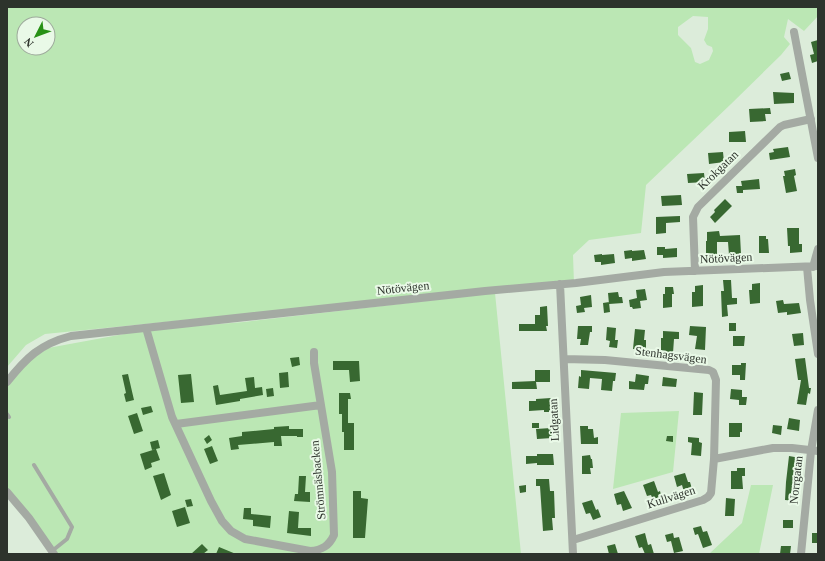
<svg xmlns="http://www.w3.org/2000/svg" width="825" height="561" viewBox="0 0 825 561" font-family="'Times New Roman',serif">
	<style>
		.green { fill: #bbe7b4; fill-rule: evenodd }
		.building { fill: #386831 }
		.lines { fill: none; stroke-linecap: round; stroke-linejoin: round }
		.lane { stroke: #a4aaa3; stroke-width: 4 }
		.street { stroke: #a4aaa3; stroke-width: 8 }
		.labels { text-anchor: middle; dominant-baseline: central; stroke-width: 4; stroke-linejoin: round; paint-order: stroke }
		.street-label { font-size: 12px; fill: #2d332c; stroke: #e9f9e7 }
	</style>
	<rect width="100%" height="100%" fill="#dcecda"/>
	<path class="green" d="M7,7H818V16L804,31L788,19L784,37L790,44L781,55L731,104L646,185L641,233L589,240L573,255L574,284L486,290L45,334L26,345L7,367ZM693,16L708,17V29L704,40L707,45L712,47L713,51L709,60L700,64L695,62L691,48L678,35V27ZM24,24H48V48H24Z
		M495,293L521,554H51L33,528L7,496V384L24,364L48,348L146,330L244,322Z
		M679,411L673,472L613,489L621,413Z
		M751,485H773L759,554H709L742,523Z"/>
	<path class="building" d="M818,40V61L812,63L810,55L814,54L811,42Z
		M789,72L791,79L782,81L780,74Z
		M773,92L794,93V103L774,104Z
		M770,108L771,114H765L766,121L750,122L749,109Z
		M745,131L746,142H729V132Z
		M788,147L790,157L770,160L769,153L774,152L773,149Z
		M723,152L724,162L709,164L708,153Z
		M795,169L796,175L794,176L797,191L786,193L783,176H785L784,171Z
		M704,173L705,182L688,183L687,174Z
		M759,179L760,189L743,190V193H737L736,186H742L741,181Z
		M681,195L682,205L662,206L661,196Z
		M725,199L732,206L715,223L710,217L715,212L714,210Z
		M680,216V222L666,223V233L656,234V217Z
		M787,228H799V244H802V252L790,253V246H788Z
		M719,231L720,236L740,235L741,254L729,255L728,242H717V255L706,256V241H707V232Z
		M759,236H766V239H768L769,253H759Z
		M657,247H665V249L677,248V257L663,258V255H657Z
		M632,250V251L644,250L646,259L632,261V258L625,259L624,251Z
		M602,254V255L614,254L615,263L601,265V262H595L594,255Z
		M723,280H731L732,298H737V304L727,305L728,316L722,317L721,291H724Z
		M760,283V303L750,304L749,290H752V284Z
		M703,285V306L692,307V292H695V286Z
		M665,287H673L674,294H672V307L663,308V294H665Z
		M645,289L647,300L640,301L641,308L633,309L632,307H630L629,300L637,298L636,290Z
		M618,292L619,297H622L623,303L609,304L608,293Z
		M591,295L592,307L584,308L585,312L577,313L576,306L581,305L580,297Z
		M783,300L784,304L799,303L801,313L787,315V312L778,313L776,301Z
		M609,302L610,312L604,313L603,303Z
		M547,306L548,326H546L547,331H519V324H535V315H540V307Z
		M729,323H736V331H729Z
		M578,326H592V332H590L588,345H580L581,339H577Z
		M690,326L706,327L705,350L695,349L697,336L689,335Z
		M607,327L616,328L615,340H618L617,348L609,347L610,341L606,340Z
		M635,329L645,330L644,340H646V350L633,349Z
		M663,331L679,332V339H674L673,353L666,352V351L661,350V338H663Z
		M803,333L804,345L794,346L792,334Z
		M733,336H745L744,346H733Z
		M299,357L300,365L292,367L290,358Z
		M805,358L809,388H811L810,394L808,393L806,405L797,404L801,380H798L795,359Z
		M333,361H359L360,381L350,382L349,370H333Z
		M741,363H746L745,380H740V375H732V365H741Z
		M535,370H550V382H536L537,389H512V382L535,381Z
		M581,370L616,373L615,381H613L612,391L601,390L602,379L590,378L589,389L578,388L579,376L581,377Z
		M288,372L289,387L280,388L279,373Z
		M128,374L134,400L126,402L124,394L126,393L122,375Z
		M191,374L194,402L181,403L178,375Z
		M636,374L649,376L648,384H645L644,390L629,389V381L635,382Z
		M254,377L255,388L262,387L263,395L240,399V401L216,405L213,386L218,385L220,395L247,391L245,378Z
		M663,377L677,379L676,387L662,386Z
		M273,388L274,396L267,397L266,389Z
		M731,389L742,390V397H747L746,405H739V400L730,399Z
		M694,392L703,393L702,415H693Z
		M339,393H350L351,399H348V423H354V450H344V432H342V414H339Z
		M551,398L552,412H544V410L529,411V401H536V399Z
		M151,406L153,412L143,415L141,408Z
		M137,413L143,431L134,434L128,416Z
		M789,418L800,420L799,431L787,429Z
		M532,423H539V428H532Z
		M729,423H742V432H740V437H729Z
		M773,425L782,426L781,435L772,433Z
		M289,426V429H303V437H297V436H281L282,446H274V442L238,445L239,449L231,450L229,438L242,436V432L274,429V427Z
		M580,426H588V429H593L594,438L598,437V444H581Z
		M551,428L552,438L537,439L536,429Z
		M209,435L212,440L207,444L204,439Z
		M667,436H673V442L666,441Z
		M688,437L699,438V442L702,443L701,456L691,455L692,443L688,442Z
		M158,440L160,448L152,450L150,442Z
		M212,446L218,461L210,464L204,449Z
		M156,449L160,460L151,463L152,467L145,470L140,454Z
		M537,454H553L554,465H537V463L526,464V456H537Z
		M590,455L591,459H592L593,468H590L591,474H582V456Z
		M789,456L800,458L798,473H796L794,491L796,492V501L785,500L786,482Z
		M737,468H745V476H742L743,489H731V471H737Z
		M164,473L171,495L161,500L153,476Z
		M685,473L688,482H690L692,489L684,492L682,485L677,487L674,476Z
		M299,476H306L305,492H310V502L294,501L295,494H298Z
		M536,479H549L550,491H554L555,518H552L553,530L543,531L540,486H536Z
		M654,481L658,492L660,491L662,499L654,502L651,495L647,496L643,485Z
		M526,485V492L520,493L519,486Z
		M353,491H361V498L368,499L365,538H353Z
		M624,491L632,508L623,511L621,504L617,505L614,494Z
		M726,498L735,499L734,516H725Z
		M191,499L193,506L187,507L185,500Z
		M592,500L596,510L598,509L601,517L593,520L590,513L586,514L582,503Z
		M185,507L190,523L177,527L172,511Z
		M244,508H251V514L271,516L270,528L253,526V520L243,519Z
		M289,511L299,512L298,528H311V536L287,533Z
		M783,520H793V528H783Z
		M701,526L703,532L707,531L712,545L703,548L698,534L695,535L693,528Z
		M645,533L648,545L651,544L654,554H645L642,547L639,548L635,536Z
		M673,533L674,538L679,537L683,551L674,553L671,541L667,542L665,535Z
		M812,533H818V543H812Z
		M202,544L208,550L203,554H191Z
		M615,544L618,554H609L607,546Z
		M781,546H791L790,554H780Z
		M219,547L236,554H216Z"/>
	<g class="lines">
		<path class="lane" d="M7,414L9,417
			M34,465L72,527L67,539L52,551"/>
		<path class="street" d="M794,32L818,158
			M807,267L810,300L818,354
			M813,267L818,249
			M695,271L693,217L698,207L780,127L784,125L811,119
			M560,284L573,554
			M146,328L172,417L211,501L222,521L231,531L245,539L310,551C322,550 329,546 334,535L332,472L314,363V352
			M564,359L605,360L709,370L713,372L716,380L714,459
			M7,382C26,358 40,344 71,336L485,291L576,283L664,272L818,266
			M176,424L321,405
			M7,492L29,518L54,554
			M573,540L703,500L708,497L711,493L714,459L773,448H792L818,451
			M801,554L811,451L818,410"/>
	</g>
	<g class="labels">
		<g class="street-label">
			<text transform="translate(718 170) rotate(-44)">Krokgatan</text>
			<text transform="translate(726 258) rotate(-3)">Nötövägen</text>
			<text transform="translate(403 288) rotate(-6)">Nötövägen</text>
			<text transform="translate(671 355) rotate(7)">Stenhagsvägen</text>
			<text transform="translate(554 420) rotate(-93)">Lidgatan</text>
			<text transform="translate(318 480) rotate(-95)">Strömnäsbacken</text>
			<text transform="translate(796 480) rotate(-84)">Norrgatan</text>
			<text transform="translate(671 497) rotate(-18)">Kullvägen</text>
		</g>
	</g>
	<rect width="825" height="561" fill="none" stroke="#2d332c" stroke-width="16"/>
	<g transform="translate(36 36) rotate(228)"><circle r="19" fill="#e9f9e7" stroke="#9eaa9c"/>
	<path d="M0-3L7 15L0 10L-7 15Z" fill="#279115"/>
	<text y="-6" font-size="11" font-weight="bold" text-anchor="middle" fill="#2d332c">N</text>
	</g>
</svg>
